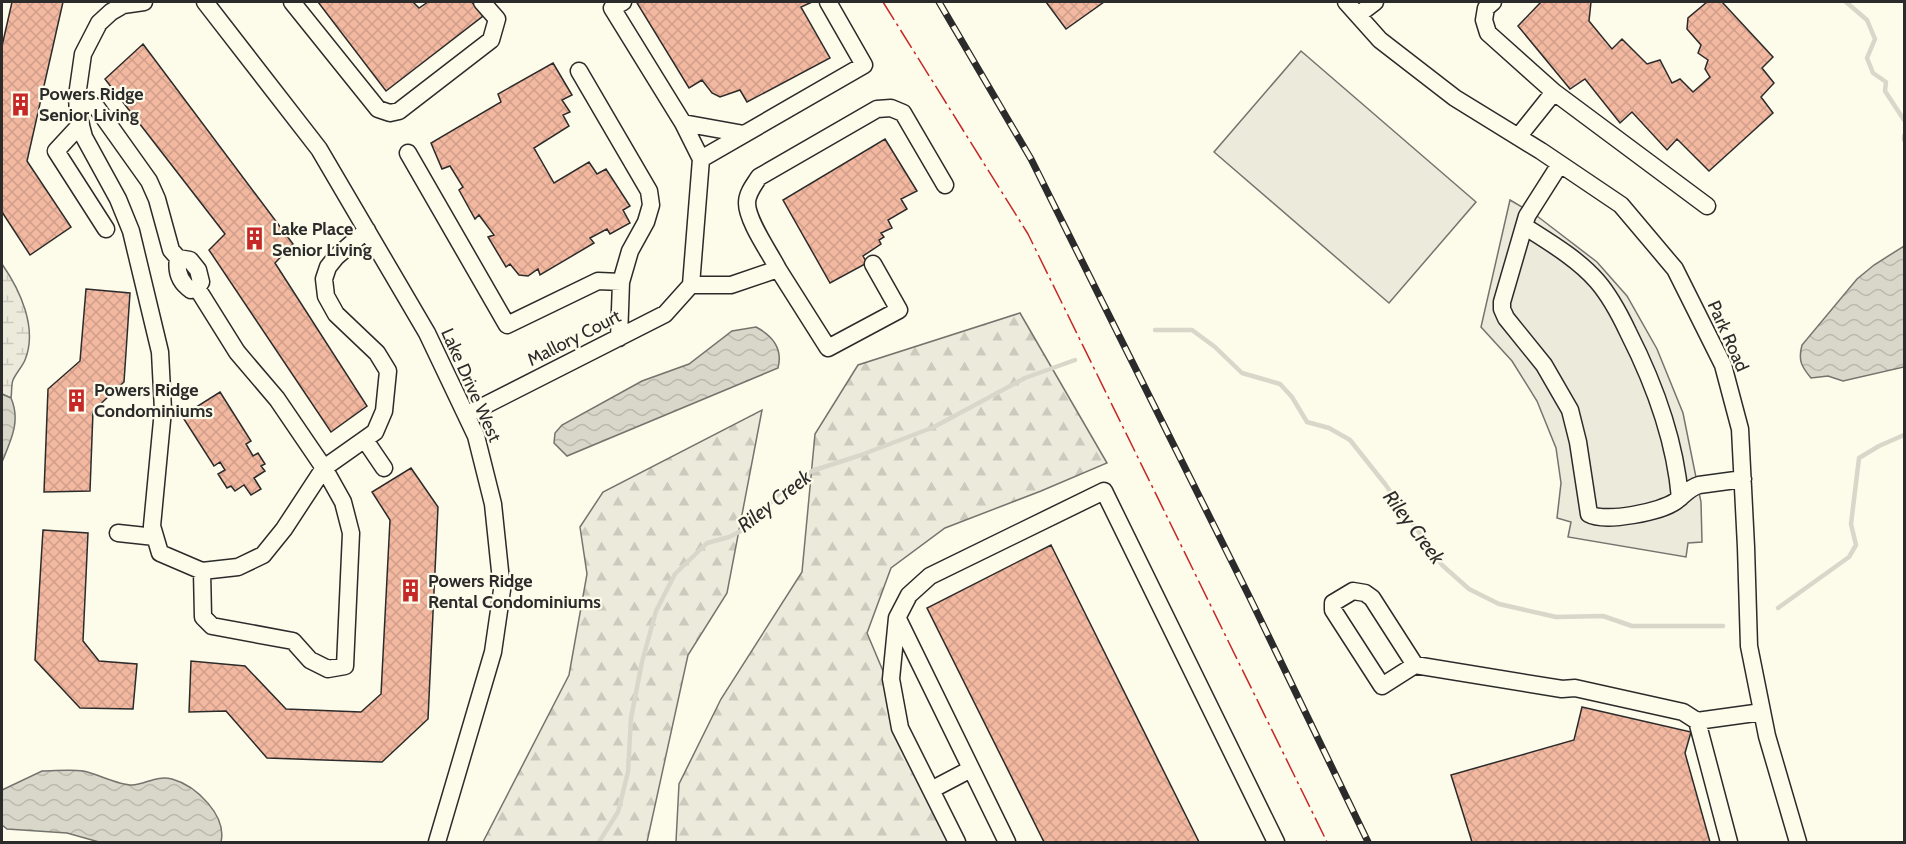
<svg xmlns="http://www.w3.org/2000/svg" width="1906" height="844" viewBox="0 0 1906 844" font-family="Cabin,sans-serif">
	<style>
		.forest { fill: url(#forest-firs); stroke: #74746e; stroke-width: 1.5 }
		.wetland { fill: url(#wetland-marsh); stroke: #74746e; stroke-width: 1.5 }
		.pitch { fill: #ecebdb; stroke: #74746e; stroke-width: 1.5 }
		.parking { fill: #eceadb; stroke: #74746e; stroke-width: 1.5 }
		.water { fill: url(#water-waves); stroke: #74746e; stroke-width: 1.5 }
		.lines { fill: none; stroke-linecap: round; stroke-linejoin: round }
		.stream { stroke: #d8d7c9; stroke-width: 4.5 }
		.building { fill: url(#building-cross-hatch); stroke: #2b2b2b; stroke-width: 1.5 }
		.minor-casing { stroke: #2b2b2b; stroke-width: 19 }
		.minor { stroke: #fdfbea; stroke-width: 16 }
		.rail-casing { stroke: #2b2b2b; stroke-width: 7 }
		.rail { stroke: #fdfbea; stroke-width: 4.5; stroke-dasharray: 14; stroke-linecap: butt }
		.power { stroke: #c62828; stroke-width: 1.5; stroke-dasharray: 21 4.5 3 4.5; stroke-linecap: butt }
		.labels { text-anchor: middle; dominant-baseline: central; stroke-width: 4.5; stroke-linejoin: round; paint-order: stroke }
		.poi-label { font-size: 18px; font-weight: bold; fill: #2b2b2b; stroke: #fdfbea; text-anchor: start }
		.street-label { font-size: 18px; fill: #2b2b2b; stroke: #fdfbea }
		.water-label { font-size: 20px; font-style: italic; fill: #2b2b2b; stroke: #fdfbea }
	</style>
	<defs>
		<pattern id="forest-firs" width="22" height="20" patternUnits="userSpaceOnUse" patternTransform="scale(1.5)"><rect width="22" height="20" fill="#ecebdb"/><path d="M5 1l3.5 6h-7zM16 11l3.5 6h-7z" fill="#cbcabc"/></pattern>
		<pattern id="wetland-marsh" width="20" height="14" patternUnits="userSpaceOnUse" patternTransform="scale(1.5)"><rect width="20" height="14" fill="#ecebdb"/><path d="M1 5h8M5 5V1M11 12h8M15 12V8" fill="none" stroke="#cbcabc"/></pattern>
		<pattern id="water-waves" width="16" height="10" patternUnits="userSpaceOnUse" patternTransform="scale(1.5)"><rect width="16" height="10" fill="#d8d7c9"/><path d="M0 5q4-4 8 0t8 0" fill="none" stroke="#bab9ad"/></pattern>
		<pattern id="building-cross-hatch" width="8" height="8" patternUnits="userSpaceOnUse" patternTransform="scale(1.5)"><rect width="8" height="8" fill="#f2b8a0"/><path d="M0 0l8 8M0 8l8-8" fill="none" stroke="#d09e8a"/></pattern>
	</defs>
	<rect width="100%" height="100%" fill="#fdfbea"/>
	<path class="forest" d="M1020,313L1107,463L1041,491L945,528L891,568L867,633L955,842H676L679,784L721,699L802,572L815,434L858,365Z
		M762,410L727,593L688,655L647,842H483L569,675L587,574L580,527L603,492Z"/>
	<path class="wetland" d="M2,264C20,290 38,328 25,360C22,367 16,373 13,380C11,385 12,393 11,398L2,394Z"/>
	<path class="pitch" d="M1301,51L1476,202L1389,303L1214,152Z"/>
	<path class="parking" d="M1510,200L1537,216L1597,262L1627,296L1657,349L1683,413L1701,502L1702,542L1688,543L1686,557L1568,537L1571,522L1557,518L1561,483L1556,448L1537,401L1512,361L1481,327Z"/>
	<path class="water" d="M1904,246V367L1843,381L1828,376L1811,378C1801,366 1798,360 1802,345L1857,279L1874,265Z
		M756,327C773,336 783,349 778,368L567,456L554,443L555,433L562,425L642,381L689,364L732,331Z
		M2,394L11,398C21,421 11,440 2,462Z
		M42,771C55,771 70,769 83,771C98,774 118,785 132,785C146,784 157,775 172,779C197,786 227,816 221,842H99L67,833L7,829L2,825V790Z"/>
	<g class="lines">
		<path class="stream" d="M1846,2L1867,20L1875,39L1867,58L1873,73L1886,82L1885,91L1904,120
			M1904,136V140
			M1155,330H1192L1215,347L1242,373L1280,384L1292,397L1307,422L1329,428L1350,440L1385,484L1442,565L1469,589L1499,604L1556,617L1603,616L1632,626H1723
			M1778,608L1849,557L1856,545L1851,524L1859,458L1879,446L1904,435
			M599,842L618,812L628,772L631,718L642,662L656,611L675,574L707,543L729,537L745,529L779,494L812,471L861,455L934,427L1025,378L1075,360"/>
	</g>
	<path class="building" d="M12,2H63L27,161L71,227L30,255L2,212V46Z
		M318,2H413L419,8L428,2H472L483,16L386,91Z
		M640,2H812L801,7L830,58L747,102L740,90L720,97L712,93L702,80L689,88L637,3Z
		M1046,2H1104L1066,29Z
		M1541,2H1591L1589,21L1612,49L1622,39L1647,64L1660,60L1672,83L1680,79L1693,92L1710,77L1705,69L1708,60L1698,53L1701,45L1687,29L1688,18L1707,2H1722L1773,57L1762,68L1774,83L1761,97L1773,113L1709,171L1677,139L1667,150L1632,112L1620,123L1585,79L1570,89L1518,26Z
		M143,44L293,244L275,263L367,406L331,432L209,250L225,234L105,79Z
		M553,63L572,95L562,100L570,112L563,115L569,126L534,148L554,183L589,162L597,174L606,169L630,206L623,210L630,223L610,234L607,229L590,238L594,243L540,275L538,269L528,276L519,275L510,264L506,267L488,237L494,235L479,215L475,219L459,190L463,187L450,166L442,169L431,143L501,102L498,94Z
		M885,139L917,191L901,199L907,209L888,220L892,228L881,233L884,237L879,240L881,244L863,256L867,263L830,283L783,200Z
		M86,289L130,293L124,382L93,411L90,491L44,492L48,389L80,361Z
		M220,392L251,441L246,444L253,456L258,453L265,464L261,466L265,471L254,478L261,489L251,495L244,485L235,491L231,486L227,488L218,474L225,470L220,462L214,466L182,416Z
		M411,468L438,507L428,719L382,762L267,758L226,711L189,712L191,661L245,666L286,709L361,712L381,694L390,520L372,492Z
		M43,530L88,533L83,641L99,661L137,664L133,709L80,708L35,660Z
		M1051,545L1199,842H1044L927,608Z
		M1582,707L1691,732L1685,753L1710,842H1472L1451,775L1574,740Z"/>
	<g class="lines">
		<defs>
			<path id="minor" d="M144,2L123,5L111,12L99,23L83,54L77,96L78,114L84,137L118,199L131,231L160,352L163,410L152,526L160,553L202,571L238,567L263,555L284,529L324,468L375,432L384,411L388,371L377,353L336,314L326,296L324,279L328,267L336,257L367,230
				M205,2L319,149L427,333L476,436L493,504L502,590L493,652L437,842
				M292,2L378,109L390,113L399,111L491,40L497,19L482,2
				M623,2L612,8L683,123L701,159
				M1346,2L1380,40L1455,98L1541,151L1621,205L1675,269L1723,365L1740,429L1746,547L1749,646L1767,736L1798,842
				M1493,2L1486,8L1484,20L1488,33L1554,92
				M1358,15L1375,2
				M579,71L649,191L651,205L646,222L630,251L621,282L619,338
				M77,96L97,108L149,181L157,199L171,250L178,258L190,260L198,270L201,282L197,288L237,352L277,399L324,468L343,502L351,533L345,666L328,669L310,660L293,641L212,626L203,617L202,571
				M683,123L744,134
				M81,124L56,151L106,229
				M1518,137L1554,92L1707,206
				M408,153L507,325L598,281L621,282
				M1560,164L1527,216L1502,302V309L1506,318L1544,365L1570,410L1578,442L1589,514C1605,523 1661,512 1676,501C1684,495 1689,488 1699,485L1743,479
				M1524,226C1549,242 1578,259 1597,281C1610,296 1620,315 1628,332C1655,385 1675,439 1680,498
				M178,258C176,271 179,282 191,290L197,288
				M778,269C770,253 747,221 747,203C747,193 754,185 759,177L877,109L891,108L903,113L945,185
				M691,285L701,159L864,65L828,2
				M691,285H731L778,269L828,348L899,310L873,264
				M466,415L665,314L691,285
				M365,440L384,468
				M118,533L155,537
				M898,619L1007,842
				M1415,665L1372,598L1365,593L1353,591L1333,603V610L1382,686L1415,665L1562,689L1575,688L1683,712L1697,721
				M931,790L971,769
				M957,842L900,728L891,679L897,618L909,595L930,576L1104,491L1276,842
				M1729,842L1697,721L1762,712"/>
		</defs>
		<use href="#minor" class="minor-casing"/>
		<use href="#minor" class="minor"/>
		<defs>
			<path id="rail" d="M939,2L1031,159L1250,598L1368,842"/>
		</defs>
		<use href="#rail" class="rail-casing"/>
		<use href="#rail" class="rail"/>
		<path class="power" d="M883,2L1028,234L1327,842"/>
	</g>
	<defs>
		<symbol id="building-bare" viewBox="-9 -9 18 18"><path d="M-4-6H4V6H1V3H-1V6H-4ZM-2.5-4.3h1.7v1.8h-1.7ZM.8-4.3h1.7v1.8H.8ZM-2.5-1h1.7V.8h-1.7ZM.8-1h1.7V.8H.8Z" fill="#c62828" stroke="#fdfbea" stroke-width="2.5" paint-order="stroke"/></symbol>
	</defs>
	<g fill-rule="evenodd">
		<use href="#building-bare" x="4" y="88" width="33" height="33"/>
		<use href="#building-bare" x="238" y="222" width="33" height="33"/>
		<use href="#building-bare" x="60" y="384" width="33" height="33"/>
		<use href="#building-bare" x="394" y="574" width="33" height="33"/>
	</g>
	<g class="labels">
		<g class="poi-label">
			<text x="39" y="94">Powers Ridge<tspan x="39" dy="21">Senior Living</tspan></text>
			<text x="272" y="229">Lake Place<tspan x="272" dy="21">Senior Living</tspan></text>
			<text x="94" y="390">Powers Ridge<tspan x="94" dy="21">Condominiums</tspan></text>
			<text x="428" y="581">Powers Ridge<tspan x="428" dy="21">Rental Condominiums</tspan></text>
		</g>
		<g class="street-label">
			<text transform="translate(1728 336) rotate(66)">Park Road</text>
			<text transform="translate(574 338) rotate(-27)">Mallory Court</text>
			<text transform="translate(471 385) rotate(66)">Lake Drive West</text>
		</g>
		<g class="water-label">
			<text transform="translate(774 501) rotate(-38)">Riley Creek</text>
			<text transform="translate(1414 527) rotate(53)">Riley Creek</text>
		</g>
	</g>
	<rect width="1906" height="844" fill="none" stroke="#2b2b2b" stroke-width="6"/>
</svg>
